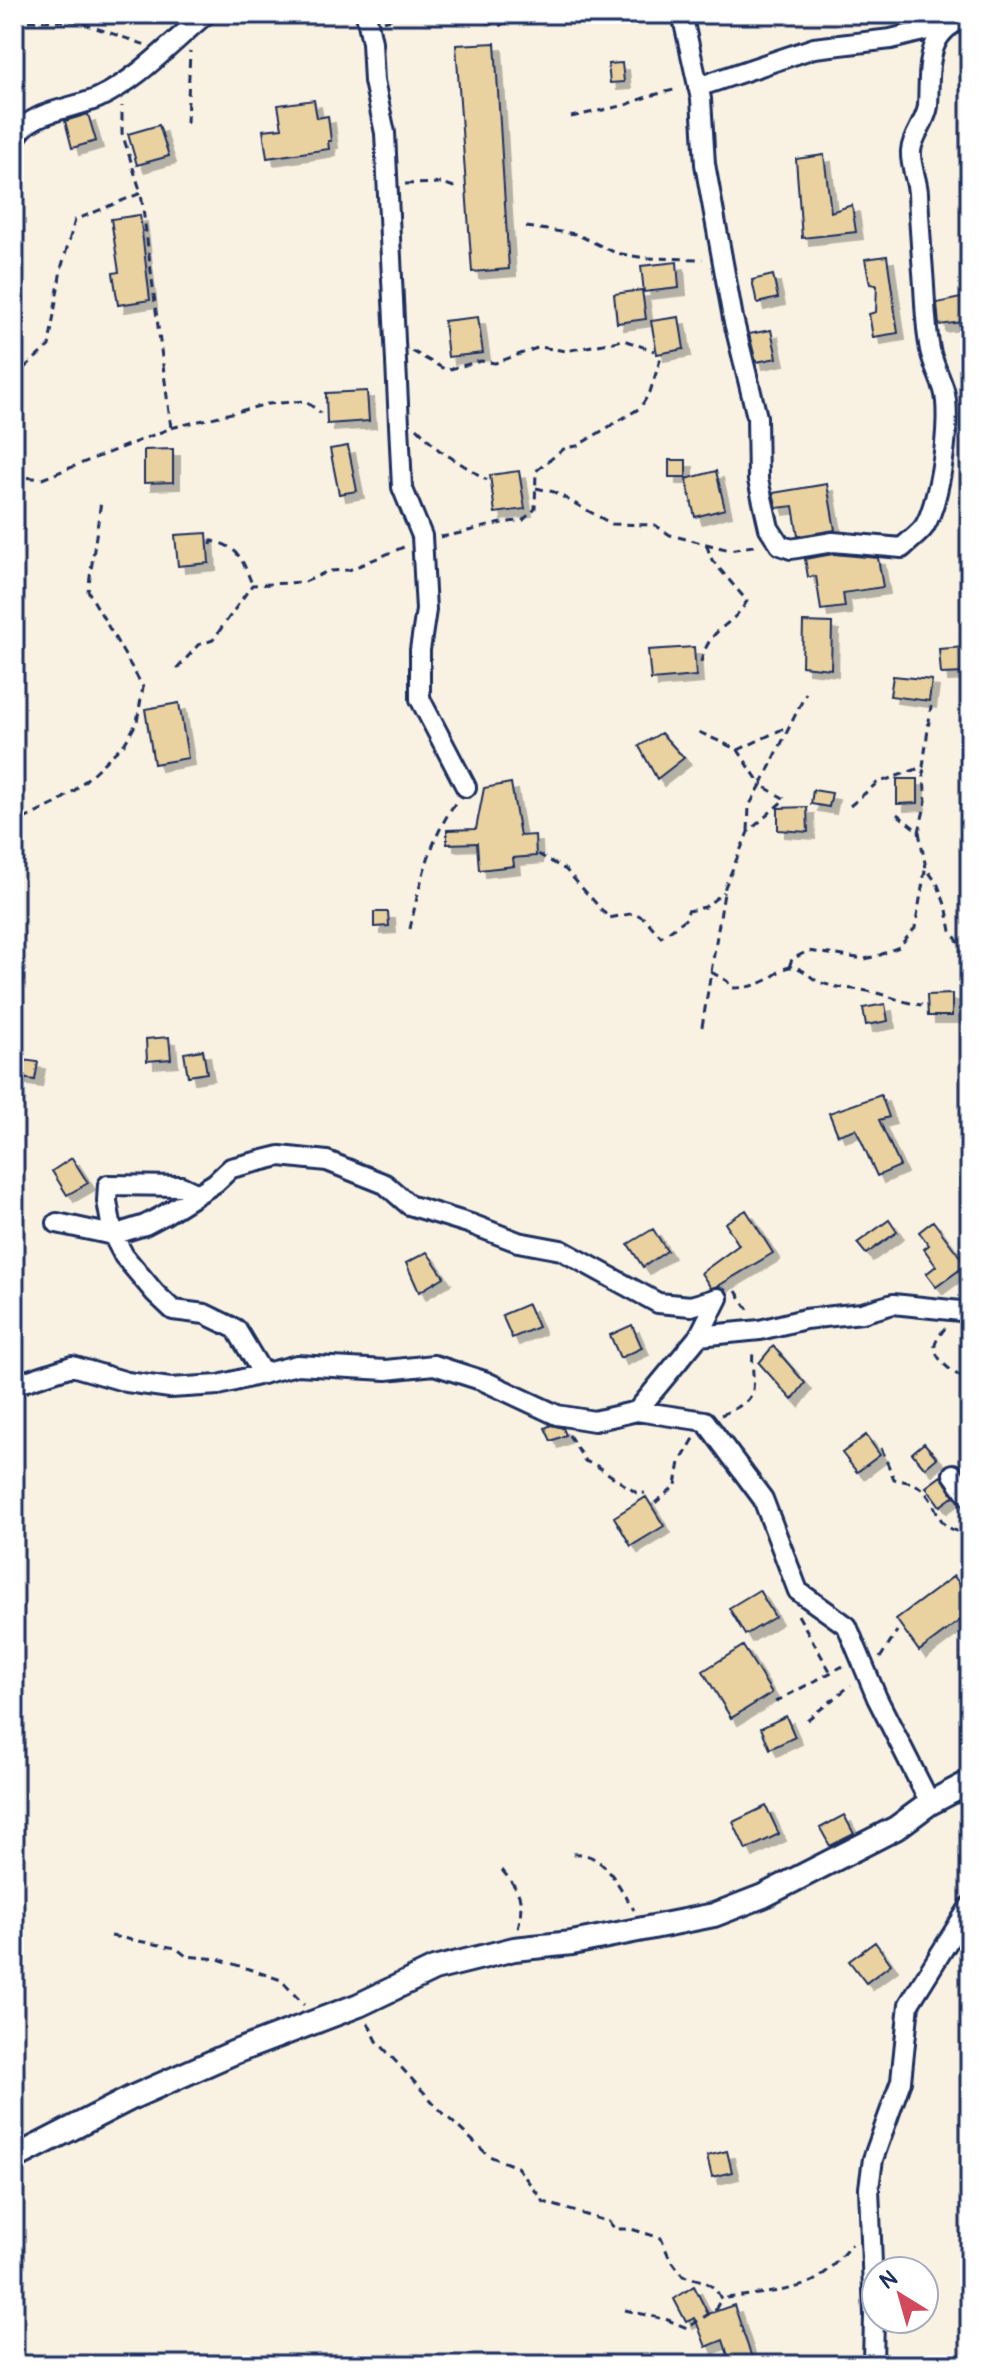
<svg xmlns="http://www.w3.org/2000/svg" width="984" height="2379" viewBox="0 0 984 2379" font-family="Pangolin,sans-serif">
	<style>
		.building { fill: #ead2a0; stroke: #1b2f5e; stroke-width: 2; filter: url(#shadow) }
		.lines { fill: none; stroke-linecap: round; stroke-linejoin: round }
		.minor-casing { stroke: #1b2f5e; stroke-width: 24 }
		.tertiary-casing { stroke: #1b2f5e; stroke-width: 28 }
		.path { stroke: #1b2f5e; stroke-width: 3; stroke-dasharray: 8 6; stroke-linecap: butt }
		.minor { stroke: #fff; stroke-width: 18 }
		.tertiary { stroke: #fff; stroke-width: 22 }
	</style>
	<defs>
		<filter id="shadow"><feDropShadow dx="7" dy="7" stdDeviation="0" flood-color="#0004"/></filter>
	</defs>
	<rect width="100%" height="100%" fill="#f9f2e2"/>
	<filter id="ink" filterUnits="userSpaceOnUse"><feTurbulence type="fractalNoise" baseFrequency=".0125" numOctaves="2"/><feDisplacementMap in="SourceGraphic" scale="16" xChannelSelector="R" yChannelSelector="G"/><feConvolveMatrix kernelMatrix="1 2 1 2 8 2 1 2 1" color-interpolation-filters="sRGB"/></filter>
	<g filter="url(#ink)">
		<path class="building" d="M495,43L509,269L472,272L456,45Z
			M622,63L624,82L610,83L608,64Z
			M314,100L317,118L328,116L331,141H328L329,149L267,158L263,130L282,128L278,105Z
			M88,114L96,141L72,148L65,121Z
			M159,125L169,156L137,165L128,134Z
			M824,155L831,212L852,205L856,232L802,238L796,159Z
			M140,215L150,300L118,305L113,273L119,272L111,219Z
			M887,256L898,333L873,337L869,314L876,312L877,285L870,284L865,259Z
			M677,262L679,288L644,292L641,266Z
			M773,275L778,298L757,303L752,280Z
			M642,290L646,319L617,323L614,294Z
			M970,296V321L939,325L937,303Z
			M478,317L483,353L448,357L444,321Z
			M679,317L684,349L657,354L651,321Z
			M771,330L777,358L756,362L749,334Z
			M367,391L369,421L327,424L326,393Z
			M348,446L357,491L339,494L330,449Z
			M173,449V482L144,483V450Z
			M669,460H686V477H669Z
			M519,471L525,509L495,513L490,475Z
			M716,471L725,509L695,517L686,479Z
			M827,484L835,530L798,536L793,506L777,508L773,493Z
			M207,533L209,563L178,566L175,535Z
			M833,554L878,558L883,587L843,593L845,607L821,610L816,576L808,577L805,559Z
			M803,622L832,623L831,669L802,666Z
			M694,647L696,676L651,680L648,650Z
			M965,647L966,673L941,674L939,649Z
			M893,676L932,680L929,701L890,696Z
			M179,703L188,758L154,764L145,709Z
			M661,733L684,758L657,779L639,746Z
			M897,779H918V803L897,804Z
			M511,783L520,836L535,835L536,856L513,858L514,866L479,870L477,843L447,844V830L476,829L484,788Z
			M813,790L832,793L829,807L811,804Z
			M807,807L808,832L778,830V808Z
			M374,912H388L389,926L374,927Z
			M952,994V1016H928L927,995Z
			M885,1004L888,1021L866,1025L863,1008Z
			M169,1037L171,1059L147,1061L146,1039Z
			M203,1050L207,1073L188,1076L184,1053Z
			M14,1059L38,1062L35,1080L14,1077Z
			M881,1095L889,1117L879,1120L900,1166L877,1176L856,1129L838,1135L829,1113Z
			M72,1158L88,1183L67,1195L52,1171Z
			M746,1210L773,1253L718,1286L711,1288L701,1273L739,1245L725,1223Z
			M889,1220L897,1232L866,1254L857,1243Z
			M933,1221L966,1265L936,1287L926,1274L936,1266L924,1249L929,1245L919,1232Z
			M653,1229L667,1251L643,1267L628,1244Z
			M427,1252L444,1277L419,1292L406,1263Z
			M528,1304L538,1327L512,1338L502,1315Z
			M632,1325L642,1348L620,1358L610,1335Z
			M773,1346L805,1383L792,1400L759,1363Z
			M551,1425L563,1428L566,1435L551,1441L545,1428Z
			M866,1435L880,1455L857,1472L842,1453Z
			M924,1443L937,1458L925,1468L912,1453Z
			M941,1476L954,1496L940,1506L926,1487Z
			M646,1497L664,1526L631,1546L614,1517Z
			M954,1576L970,1599V1613L919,1651L896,1619Z
			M759,1590L775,1617L745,1635L729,1608Z
			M743,1646L772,1693L731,1718L703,1671Z
			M786,1716L795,1737L770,1749L761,1728Z
			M766,1806L779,1834L746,1850L733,1822Z
			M844,1815L854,1834L830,1846L820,1828Z
			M875,1942L891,1964L866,1983L849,1961Z
			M727,2151L732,2172L712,2177L707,2156Z
			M694,2286L708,2314L734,2305L752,2358L731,2365L723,2340L706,2347L695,2318L686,2322L674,2299Z"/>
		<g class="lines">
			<defs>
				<path id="minor" d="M366,14L372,42L374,81L385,133L402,487L422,536L426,610L420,650V699L466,787
					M682,14L701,99L705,164L733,318L757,417L758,480L769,528L780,545L791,549L833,542L902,548C909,541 919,534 924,527C940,502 952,418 944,390C939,374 931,361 929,344C925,320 925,296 923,272C921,245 919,220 918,193C917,179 910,165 911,151C912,136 926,122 928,106C930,69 924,28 970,17
					M698,87L814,48L891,39L951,24
					M14,142C26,110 71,110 98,98C139,79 172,42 206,14
					M196,1193L181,1186L108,1185L107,1201L113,1235L124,1256L155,1293L173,1310L205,1314L236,1329L263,1374
					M57,1223L113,1235L145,1225L164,1215L215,1183L231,1168L280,1156L327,1161L385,1184L409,1205L471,1224L518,1242L561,1250L658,1303L691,1306L718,1298L699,1336
					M14,1385L72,1366L127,1382L170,1388L219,1385L297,1365L386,1370L434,1365L484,1381L557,1415L594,1421L637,1411L699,1336L760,1330L805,1319L862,1313L893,1304L970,1312
					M637,1411L705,1421L763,1499L798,1591L847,1626L877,1698L930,1803
					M953,1474L970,1498
					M873,2365L874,2315L869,2188L873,2159L901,2081L909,2004L970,1906"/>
				<path id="tertiary" d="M14,2158L133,2097L235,2052L359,2005L434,1969L514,1949L572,1943L714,1915L763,1896L896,1828L930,1803L970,1782"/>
			</defs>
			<use href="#minor" class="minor-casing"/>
			<use href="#tertiary" class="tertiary-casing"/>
			<path class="path" d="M459,14L499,26L518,14
				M14,21H75L146,45
				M384,21L407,14
				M571,117L626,105L649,96L678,89
				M187,123L190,51
				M405,184L443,183L454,187L458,185
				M526,227L576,234L616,253L645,258L703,259
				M412,351L446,370L481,361L495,363L540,347L566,351L624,340L654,351
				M14,377L49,346L61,269L75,220L141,193L122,133V106
				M171,428L268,404L305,401L321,413
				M417,428L439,450L487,480
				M14,476L42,479L171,428L141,193
				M536,488L554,492L612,524L655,525L670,535L730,550L758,545
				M440,537C468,533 493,522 522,521L535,509L536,471L565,448L577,446L640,408L650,392L662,354
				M211,545L212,541C240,547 242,560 252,584
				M701,662C710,625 731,629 747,601L712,560L706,544
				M177,669L198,645L213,640L252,585L305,582L328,571L349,570L406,546
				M699,732L738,750L761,785L749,806L748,832
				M738,750L789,726
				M850,806L877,783L923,767L931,706
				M897,814L919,832L926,801L923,767
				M14,830L22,820L55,804L75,790L125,743L137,722L143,687L88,591L101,501
				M919,832L926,868L938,885L947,910L951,931L970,959
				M538,854L566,870L609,918L635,913L645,919L661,937L687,918L688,911L705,907L724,892
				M410,929C419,886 430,838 456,802
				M789,967L792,959L808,951L865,959L880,955L899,947L915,928L926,865
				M711,972L727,981L732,988C745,988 757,986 769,979C775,975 782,968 790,967C802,966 808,976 817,981C835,989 855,988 873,992C890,996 904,1003 922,1005
				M958,1009L970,1011
				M702,1027L725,887L748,832L785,799L761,785L806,693
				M736,1291L749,1311
				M945,1328C942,1332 936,1340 935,1345C933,1360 958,1377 970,1381
				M721,1415C766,1396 750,1392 753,1350
				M569,1435L585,1461L597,1466L638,1494L645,1493
				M881,1448L894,1479C902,1481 913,1482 919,1487C943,1505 931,1531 970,1533
				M655,1503L676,1485L680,1462L695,1437
				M798,1615L830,1671
				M880,1658L897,1631
				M775,1702L843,1666
				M807,1720L851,1685
				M573,1854C604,1851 619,1887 634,1910
				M502,1870C521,1893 524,1899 518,1929
				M111,1936L176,1948L186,1956L218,1959L258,1972L281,1980L304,2005
				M368,2023L377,2041L441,2111L489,2156L517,2167L544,2202L609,2222L615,2229H631L661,2238L669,2257L683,2276C700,2280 714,2282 721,2299C748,2294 792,2293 815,2280C829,2272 842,2255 852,2244
				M625,2310L668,2320L687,2328L715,2310L721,2299"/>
			<use href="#minor" class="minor"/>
			<use href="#tertiary" class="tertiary"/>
		</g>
	</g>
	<rect width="984" height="2379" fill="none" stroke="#fff" stroke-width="48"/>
	<rect x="24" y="24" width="936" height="2331" fill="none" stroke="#1b2f5e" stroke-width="3" filter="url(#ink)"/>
	<g transform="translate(900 2295) rotate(323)"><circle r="38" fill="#ffffff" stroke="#a4acbf" stroke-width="2"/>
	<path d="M0-6L14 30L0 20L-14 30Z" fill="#d1495b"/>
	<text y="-12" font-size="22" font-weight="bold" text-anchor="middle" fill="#1b2f5e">N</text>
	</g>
</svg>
